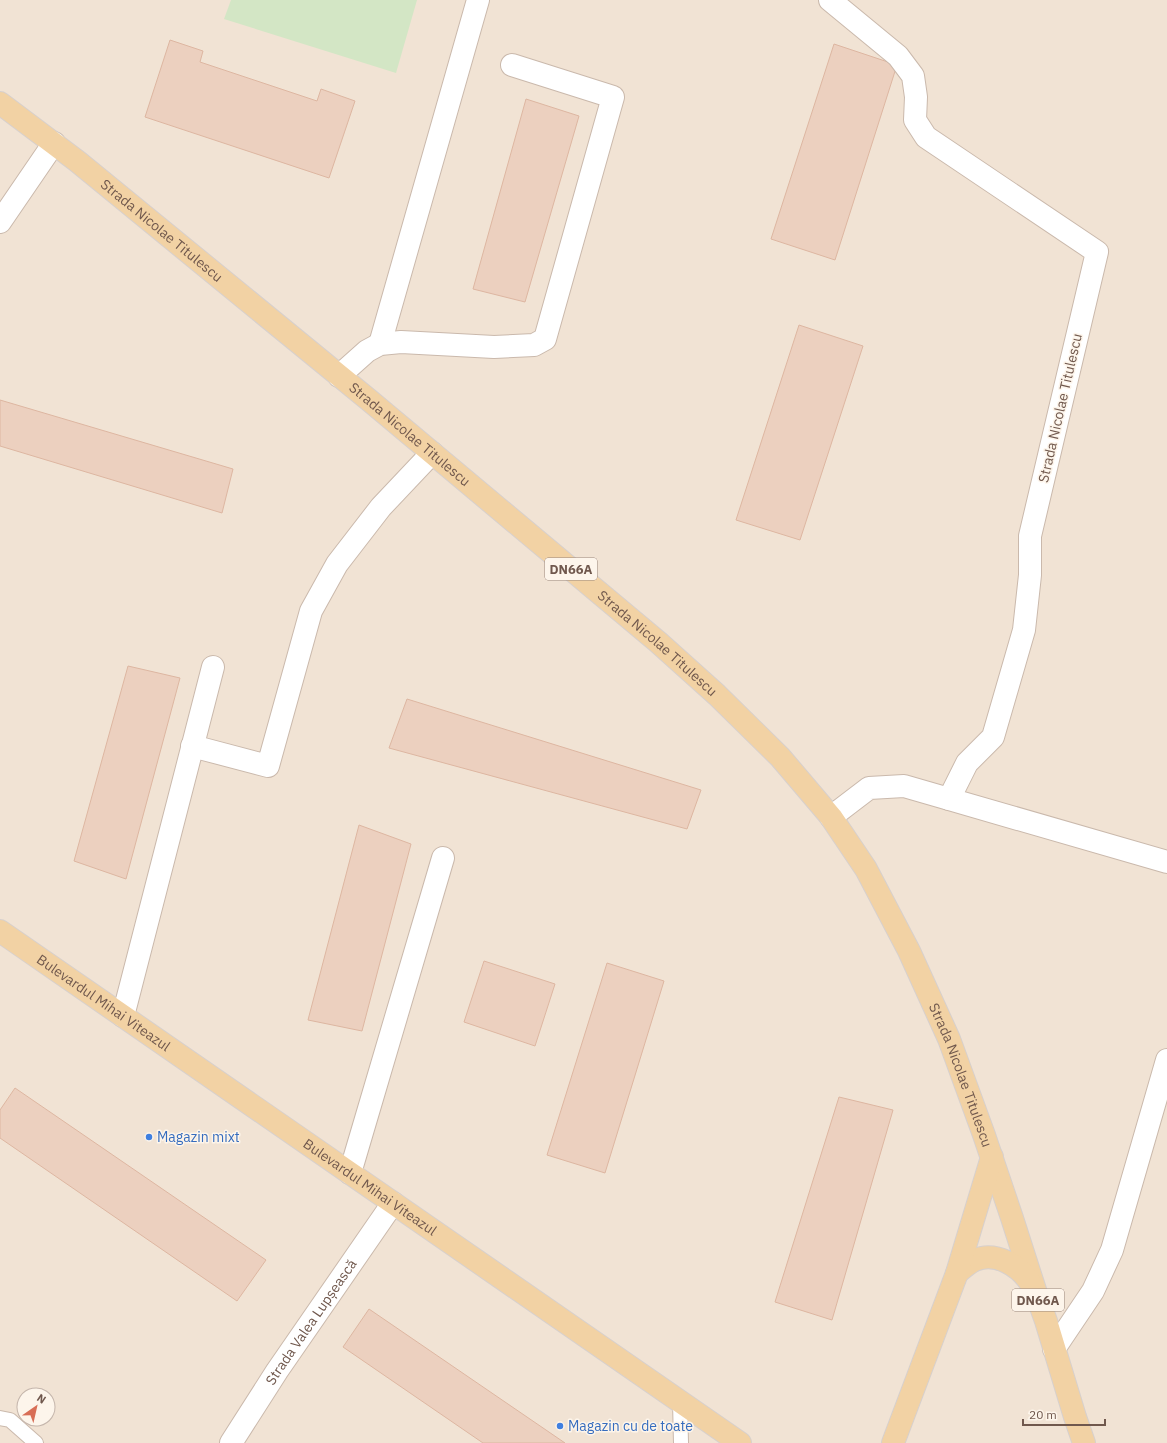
<svg xmlns="http://www.w3.org/2000/svg" width="1167" height="1443" viewBox="0 0 1167 1443" font-family="'IBM Plex Sans',sans-serif">
	<style>
		.residential { fill: #f1e3d4; fill-rule: evenodd }
		.green { fill: #d3e6c5 }
		.building { fill: #ecd0bf; stroke: #ddb6a1 }
		.lines { fill: none; stroke-linecap: round; stroke-linejoin: round }
		.lane-casing { stroke: #cab9ac; stroke-width: 16 }
		.street-casing { stroke: #cab9ac; stroke-width: 24 }
		.primary-casing { stroke: #d7d0cd; stroke-width: 24 }
		.lane { stroke: #fff; stroke-width: 14 }
		.street { stroke: #fff; stroke-width: 22 }
		.primary { stroke: #f2d2a4; stroke-width: 22 }
		.shop-dot { fill: #3f7fe0; stroke: #fdf5eb; stroke-width: 1.5 }
		.labels { text-anchor: middle; dominant-baseline: central; stroke-width: 3; stroke-linejoin: round; paint-order: stroke }
		.shield { fill: #fdf5eb; stroke: #9a877c; stroke-width: 1 }
		.shield-label { font-size: 13px; font-weight: bold; fill: #70584d }
		.street-label { font-size: 14px; fill: #70584d; stroke: #fdf5eb }
		.shop-label { font-size: 14px; fill: #366cbe; stroke: #fdf5eb; text-anchor: start }
	</style>
	<rect width="100%" height="100%" fill="#faf1e5"/>
	<path class="residential" d="M0,0H1167V1443H0ZM24,1395H48V1419H24Z"/>
	<path class="green" d="M231,0H417L396,73L224,19Z"/>
	<path class="building" d="M170,40L203,51L200,62L317,101L321,89L355,101L329,178L145,117Z
		M834,44L897,65L835,260L771,239Z
		M526,99L579,116L525,302L473,289Z
		M799,325L863,346L800,540L736,520Z
		M0,400L233,469L222,513L0,446Z
		M128,666L180,678L126,879L74,861Z
		M407,699L701,790L687,829L389,748Z
		M359,825L411,844L362,1031L308,1020Z
		M484,961L555,984L535,1046L464,1022Z
		M607,963L664,981L605,1173L547,1155Z
		M15,1088L266,1260L237,1301L0,1138V1110Z
		M839,1097L893,1110L832,1320L775,1302Z
		M369,1309L565,1443H483L343,1347Z"/>
	<g class="lines">
		<defs>
			<path id="lane" d="M680,1401L681,1443
				M0,1418L10,1420L36,1443"/>
			<g id="street">
				<path d="M830,0L898,56L913,76L916,97L915,120L926,137L1097,252L1030,536V575L1024,630L993,737L967,763L949,799L904,786L869,788L831,817"/>
				<path d="M0,222L54,143"/>
				<path d="M380,344L478,0"/>
				<path d="M339,376L367,351L380,344L401,342L494,347L534,345L545,339L613,97L512,65"/>
				<path d="M192,746L268,766L311,611L337,564L381,507L432,453"/>
				<path d="M949,799L1167,862"/>
				<path d="M123,1016L213,667"/>
				<path d="M350,1173L443,858"/>
				<path d="M1054,1349L1093,1291L1112,1250L1167,1060"/>
				<path id="s1" d="M231,1443L277,1371L393,1203"/>
			</g>
			<g id="primary">
				<path id="s2" d="M0,103L77,161L369,400L658,642L717,695L780,757L831,817L866,869L909,951L949,1039L984,1135L1012,1218L1036,1293L1046,1321L1075,1417L1084,1443"/>
				<path id="s3" d="M0,931L740,1443"/>
				<path d="M957,1273C962,1269 968,1263 975,1260C996,1251 1020,1266 1031,1284"/>
				<path d="M893,1443L957,1273L992,1157"/>
			</g>
		</defs>
		<use href="#lane" class="lane-casing"/>
		<use href="#street" class="street-casing"/>
		<use href="#primary" class="primary-casing"/>
		<use href="#lane" class="lane"/>
		<use href="#street" class="street"/>
		<use href="#primary" class="primary"/>
	</g>
	<g class="shop-dot">
		<circle cx="149" cy="1137" r="4"/>
		<circle cx="560" cy="1426" r="4"/>
	</g>
	<g class="labels">
		<g class="shield">
			<rect x="545" y="558" width="52" height="22" rx="3"/>
			<rect x="1012" y="1289" width="52" height="22" rx="3"/>
		</g>
		<g class="shield-label">
			<text x="571" y="569">DN66A</text>
			<text x="1038" y="1300">DN66A</text>
		</g>
		<g class="street-label">
			<text stroke="none"><textPath href="#s2" startOffset="206">Strada Nicolae Titulescu</textPath></text>
			<text transform="translate(1060 408) rotate(-77)">Strada Nicolae Titulescu</text>
			<text stroke="none"><textPath href="#s2" startOffset="527">Strada Nicolae Titulescu</textPath></text>
			<text stroke="none"><textPath href="#s2" startOffset="851">Strada Nicolae Titulescu</textPath></text>
			<text stroke="none"><textPath href="#s3" startOffset="126">Bulevardul Mihai Viteazul</textPath></text>
			<text stroke="none"><textPath href="#s2" startOffset="1387">Strada Nicolae Titulescu</textPath></text>
			<text stroke="none"><textPath href="#s3" startOffset="450">Bulevardul Mihai Viteazul</textPath></text>
			<text stroke="none"><textPath href="#s1" startOffset="145">Strada Valea Lupșească</textPath></text>
		</g>
		<g class="shop-label">
			<text x="157" y="1137">Magazin mixt</text>
			<text x="568" y="1426">Magazin cu de toate</text>
		</g>
	</g>
	<g transform="translate(36 1407) rotate(34)"><circle r="19" fill="#fdf5eb" stroke="#c5b6ac"/>
	<path d="M0-3L7 15L0 10L-7 15Z" fill="#d86e56"/>
	<text y="-6" font-size="11" font-weight="bold" text-anchor="middle" fill="#70584d">N</text>
	</g>
	<path d="M1023 1419v6h82v-6" fill="none" stroke="#70584d" stroke-width="2"/>
	<text x="1029" y="1419" font-size="12" fill="#70584d" stroke="#fdf5eb" stroke-width="3" paint-order="stroke">20 m</text>
</svg>
